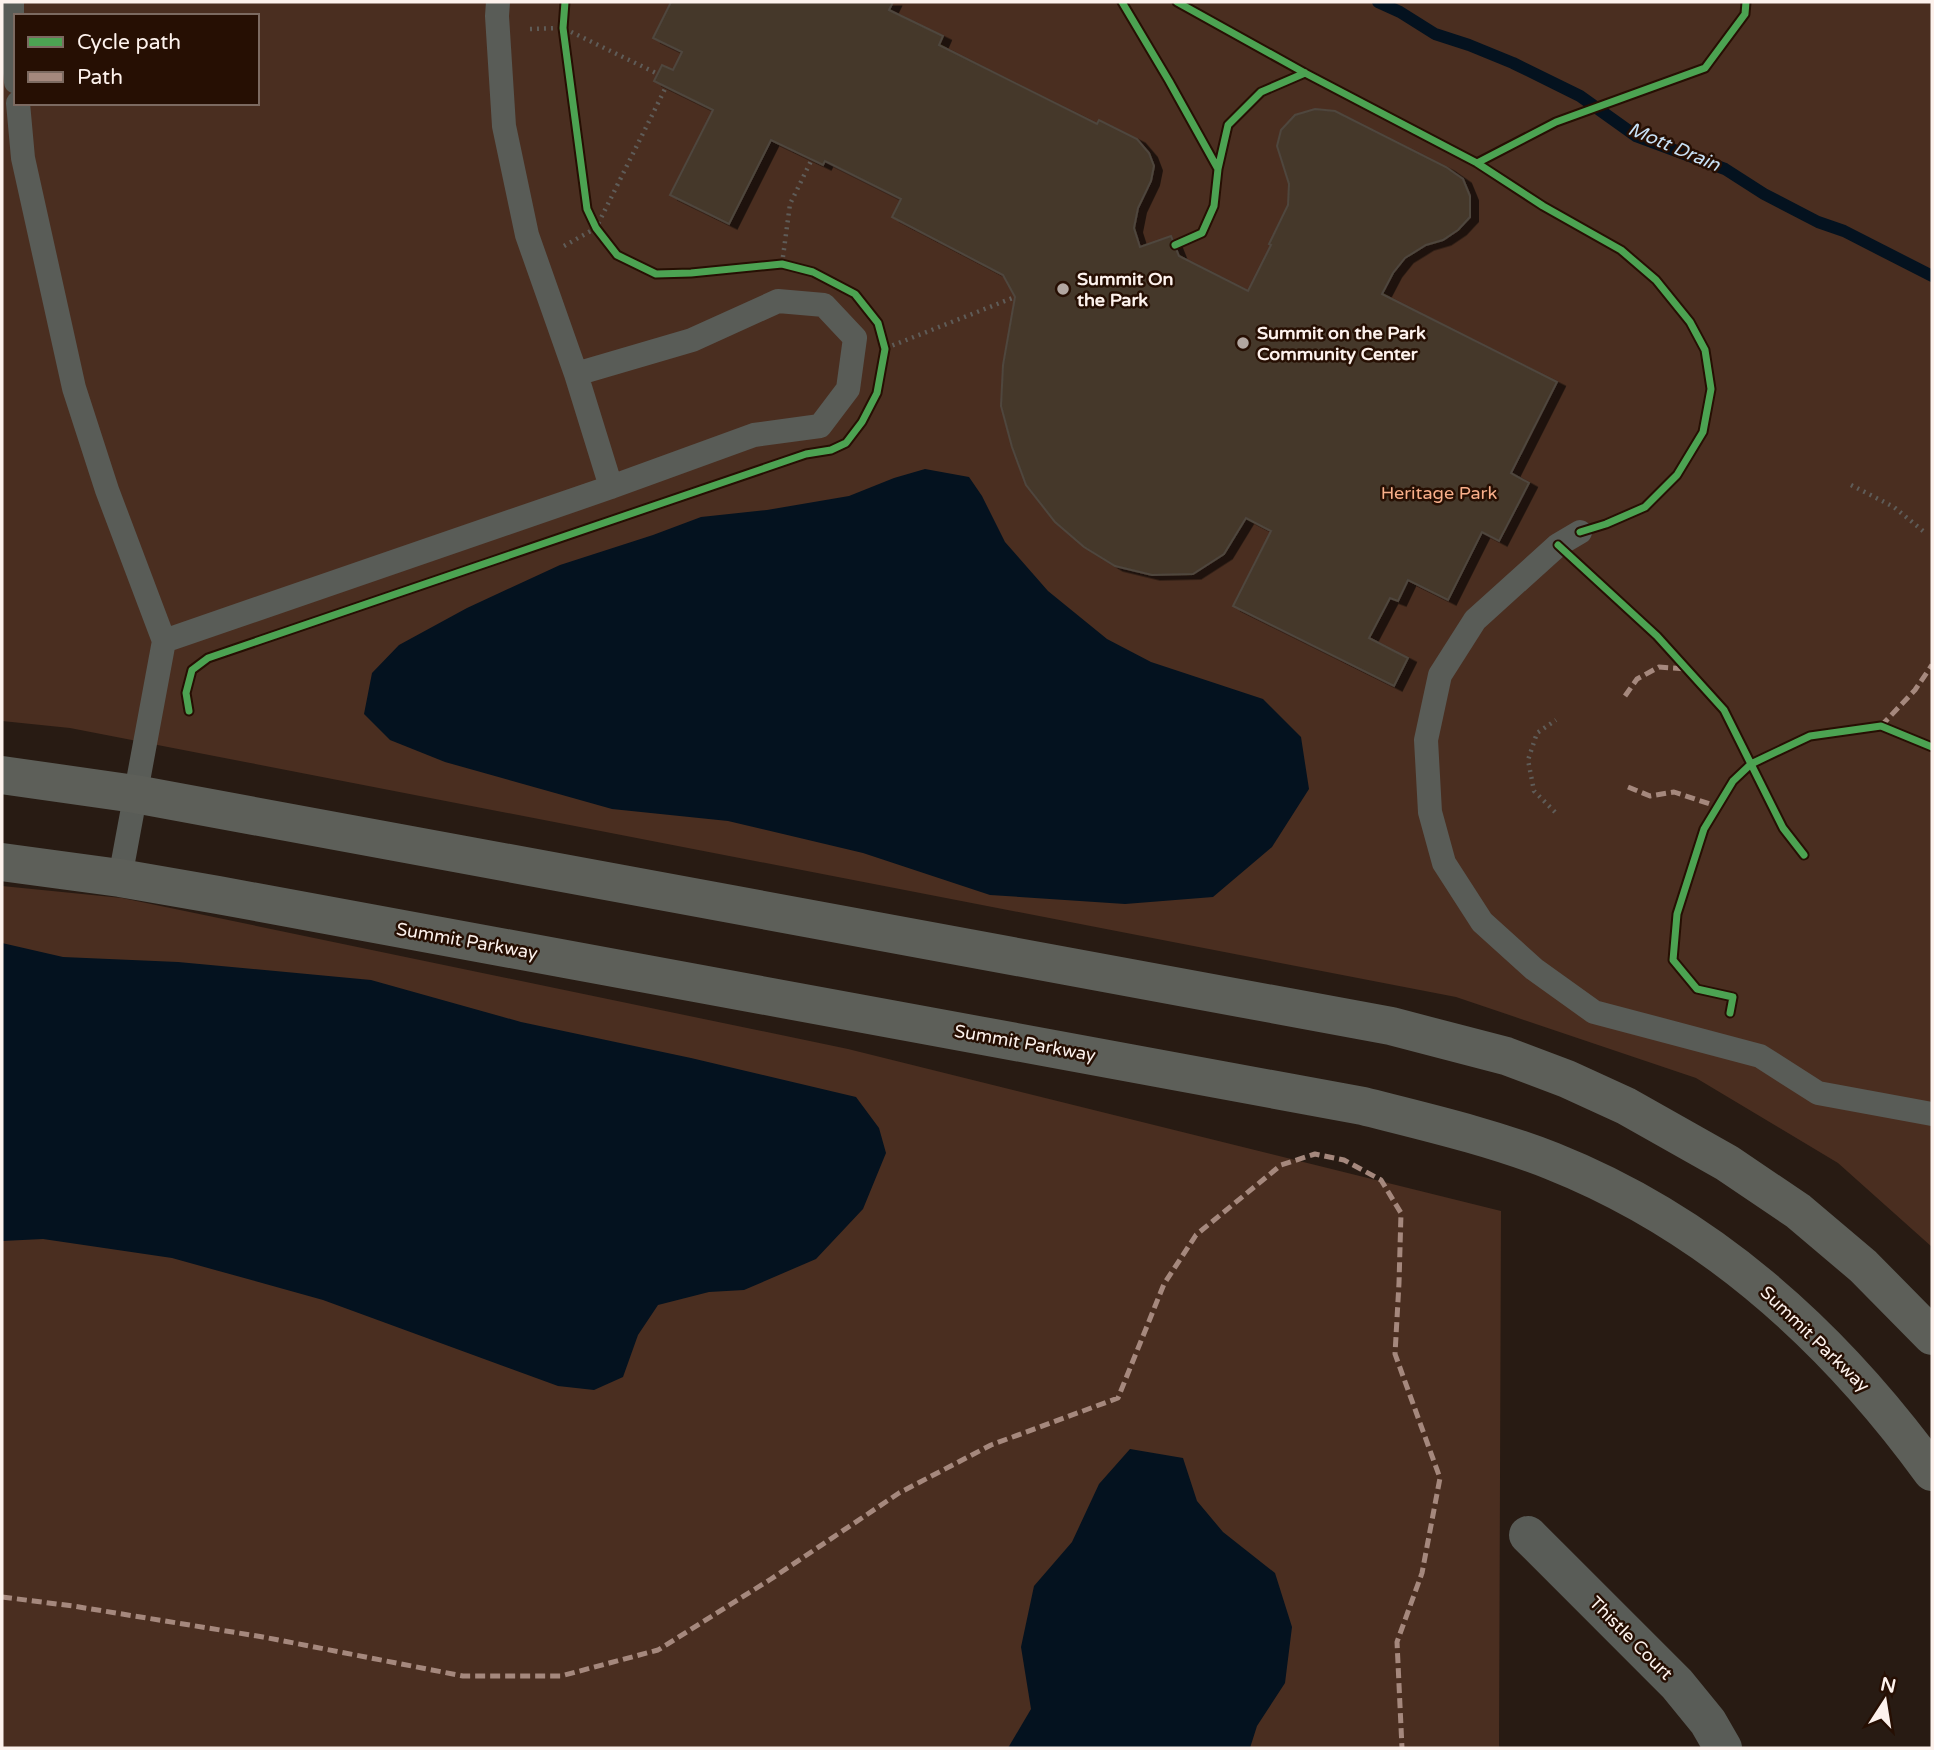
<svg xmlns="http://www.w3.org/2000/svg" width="1934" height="1750" viewBox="0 0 1934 1750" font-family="'Varela Round',sans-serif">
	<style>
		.green { fill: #4a2e20; fill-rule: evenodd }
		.water { fill: #04121f }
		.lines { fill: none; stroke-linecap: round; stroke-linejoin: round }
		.stream { stroke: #04121f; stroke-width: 12 }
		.building { fill: #44382c; stroke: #4f463e; stroke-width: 2; filter: url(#shadow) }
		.path { stroke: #5f5c58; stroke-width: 4.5; stroke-dasharray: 2 5; stroke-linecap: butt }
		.lane { stroke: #595c57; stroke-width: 24 }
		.street { stroke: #595c57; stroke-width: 38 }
		.secondary { stroke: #5d5f59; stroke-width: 38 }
		.quiet { stroke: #a5887d; stroke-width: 5; stroke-dasharray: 10 5; stroke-linecap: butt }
		.cycleway-casing { stroke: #260f03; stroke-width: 11 }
		.cycleway { stroke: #4ca352; stroke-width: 7 }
		.poi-dot { fill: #b2a7a1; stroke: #260f03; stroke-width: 2.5 }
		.labels { text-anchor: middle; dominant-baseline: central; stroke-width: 5; stroke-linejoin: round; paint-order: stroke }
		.poi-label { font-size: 18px; font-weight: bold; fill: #fdf2ed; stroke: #260f03; text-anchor: start }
		.park-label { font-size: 18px; fill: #f9af8a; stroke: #260f03 }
		.street-label { font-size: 18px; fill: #fdf2ed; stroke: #260f03 }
		.water-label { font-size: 19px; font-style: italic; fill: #c8e2f7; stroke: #260f03 }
	</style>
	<defs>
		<filter id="shadow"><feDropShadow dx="8" dy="4.5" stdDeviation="0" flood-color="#0009"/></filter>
	</defs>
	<rect width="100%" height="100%" fill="#281b13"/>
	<path class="green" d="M2,2H1932V1247L1838,1163L1696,1078L1456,997L70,728L2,721ZM16,16H257V103H16Z
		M2,886L122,898L848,1049L1501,1211L1499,1748H2Z"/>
	<path class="water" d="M925,469L969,477L982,496L1005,542L1048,591L1107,639L1151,662L1263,699L1301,737L1309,789L1272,847L1213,897L1125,904L990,895L863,853L728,821L612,809L445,762L390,740L364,714L372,673L399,645L467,608L560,565L653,535L701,517L767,510L849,496L894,478Z
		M2,943L63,957L178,962L371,980L521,1022L691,1058L856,1097L879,1128L886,1153L863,1209L816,1259L744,1290L709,1292L658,1305L638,1335L623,1377L594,1390L558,1386L323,1300L172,1258L43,1239L2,1241Z
		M1130,1449L1183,1458L1197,1501L1223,1532L1275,1573L1292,1627L1285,1683L1257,1726L1250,1748H1008L1031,1709L1021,1647L1034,1586L1072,1542L1099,1484Z"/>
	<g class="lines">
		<path class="stream" d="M1378,2L1400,12L1435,34L1469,45L1513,63L1580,96L1636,136L1725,169L1764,194L1818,222L1844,231L1932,276"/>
	</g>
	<path class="building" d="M671,2H893L889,10L943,36L939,45L1097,124L1099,120L1137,139L1149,153L1154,166L1151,181L1138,208L1134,228L1140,247L1171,236L1179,256L1248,291L1271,245L1269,244L1288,205L1289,184L1277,146L1281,130L1295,115L1315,109L1335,111L1446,167L1463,179L1470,196V217L1458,230L1443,240L1426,245L1405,258L1393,273L1382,294L1557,382L1511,473L1529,483L1499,541L1482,532L1448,600L1408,580L1398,601L1390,598L1369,638L1408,658L1394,686L1233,606L1271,531L1246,518L1224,554L1193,574L1152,575L1115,566L1084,547L1055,522L1026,485L1012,447L1001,406L1003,365L1015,297L1003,275L892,217L901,199L825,161L823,165L771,140L729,224L670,195L713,110L654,81L662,65L673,70L682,52L653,38Z"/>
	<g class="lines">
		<path class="path" d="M530,29L563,28L658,74
			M564,246L596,228L666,87
			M782,264L790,204L812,159
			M886,348L1015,297
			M1851,485L1894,507L1923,531
			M1555,812L1534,791L1528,760L1537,733L1556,720"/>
		<path class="lane" d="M12,2V46L16,82
			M498,2L497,16L504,126L527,235L576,374L611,487
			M18,103L23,158L74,388L107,490L164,641L120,878
			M1580,532L1558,545L1475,620L1440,675L1426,740L1430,812L1444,863L1482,922L1534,969L1594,1012L1760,1056L1818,1093L1932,1114
			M164,641L611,487L754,435L820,426L848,389L855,338L824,305L778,301L692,340L576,374"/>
		<path class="street" d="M1528,1535L1677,1684L1708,1722L1723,1748"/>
		<path class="secondary" d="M2,775L135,794L1391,1026L1506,1056L1567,1079L1626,1106L1727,1163L1798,1211L1863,1266L1932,1336
			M2,862L120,878L218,895L1363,1106C1426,1122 1491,1137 1552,1161C1710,1224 1833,1336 1932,1472"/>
		<path class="quiet" d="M1625,696L1637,679L1659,667L1687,669
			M1881,726L1915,690L1932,665
			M1628,787L1650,796L1674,792L1716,806
			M2,1597L73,1606L263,1637L463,1676H561L658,1650L771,1579L899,1493L991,1445L1118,1398L1164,1284L1196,1235L1281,1165L1315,1154L1344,1160L1381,1180L1401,1213L1399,1283L1395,1354L1440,1478L1422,1573L1397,1642L1402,1748"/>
		<defs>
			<path id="cycleway" d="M1122,2L1169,81L1218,169L1214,206L1202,233L1175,245
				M1177,2L1305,73L1477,163L1543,206L1621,250L1656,280L1690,322L1705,350L1711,389L1703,432L1677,475L1645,507L1606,524L1580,532
				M1477,163L1556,122L1705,68L1745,14L1746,2
				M1218,169L1228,125L1261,92L1305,73
				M1558,545L1657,636L1724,710L1783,828L1804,855
				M189,711L186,693L192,670L208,658L806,454L831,450L846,443L862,422L877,393L885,349L878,323L855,294L813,272L782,264L691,273L656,274L617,255L596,228L587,209L563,28L565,2
				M1730,1013L1733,997L1697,989L1673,960L1677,914L1704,829L1733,781L1751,764L1810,736L1881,726L1932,747"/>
		</defs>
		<use href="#cycleway" class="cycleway-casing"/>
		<use href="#cycleway" class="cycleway"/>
	</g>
	<g class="poi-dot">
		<circle cx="1063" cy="289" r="7"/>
		<circle cx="1243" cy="343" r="7"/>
	</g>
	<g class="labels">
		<g class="poi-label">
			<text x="1077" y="279">Summit On<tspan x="1077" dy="21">the Park</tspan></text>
			<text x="1257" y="333">Summit on the Park<tspan x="1257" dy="21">Community Center</tspan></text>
		</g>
		<g class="park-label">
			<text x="1439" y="493">Heritage Park</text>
		</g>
		<g class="street-label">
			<text transform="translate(467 941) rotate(10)">Summit Parkway</text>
			<text transform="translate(1025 1043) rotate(10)">Summit Parkway</text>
			<text transform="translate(1815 1339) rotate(44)">Summit Parkway</text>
			<text transform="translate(1631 1638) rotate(45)">Thistle Court</text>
		</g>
		<g class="water-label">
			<text transform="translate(1674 147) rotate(23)">Mott Drain</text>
		</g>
	</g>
	<rect width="1934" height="1750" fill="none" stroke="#fdf2ed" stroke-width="7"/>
	<rect x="14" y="14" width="245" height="91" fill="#260f03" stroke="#7c6a61" stroke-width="2"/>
	<rect x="28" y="37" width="35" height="10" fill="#4ca352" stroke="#7c6a61" stroke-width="2"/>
	<text x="77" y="49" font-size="21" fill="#fdf2ed">Cycle path</text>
	<rect x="28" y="72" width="35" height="10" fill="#a5887d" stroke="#7c6a61" stroke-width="2"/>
	<text x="77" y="84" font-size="21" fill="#fdf2ed">Path</text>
	<g transform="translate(1885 1701) rotate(12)" stroke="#260f03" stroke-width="5" paint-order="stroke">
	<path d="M0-5L12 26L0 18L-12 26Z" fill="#fdf2ed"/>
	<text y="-10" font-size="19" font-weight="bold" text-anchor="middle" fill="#fdf2ed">N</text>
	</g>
</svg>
